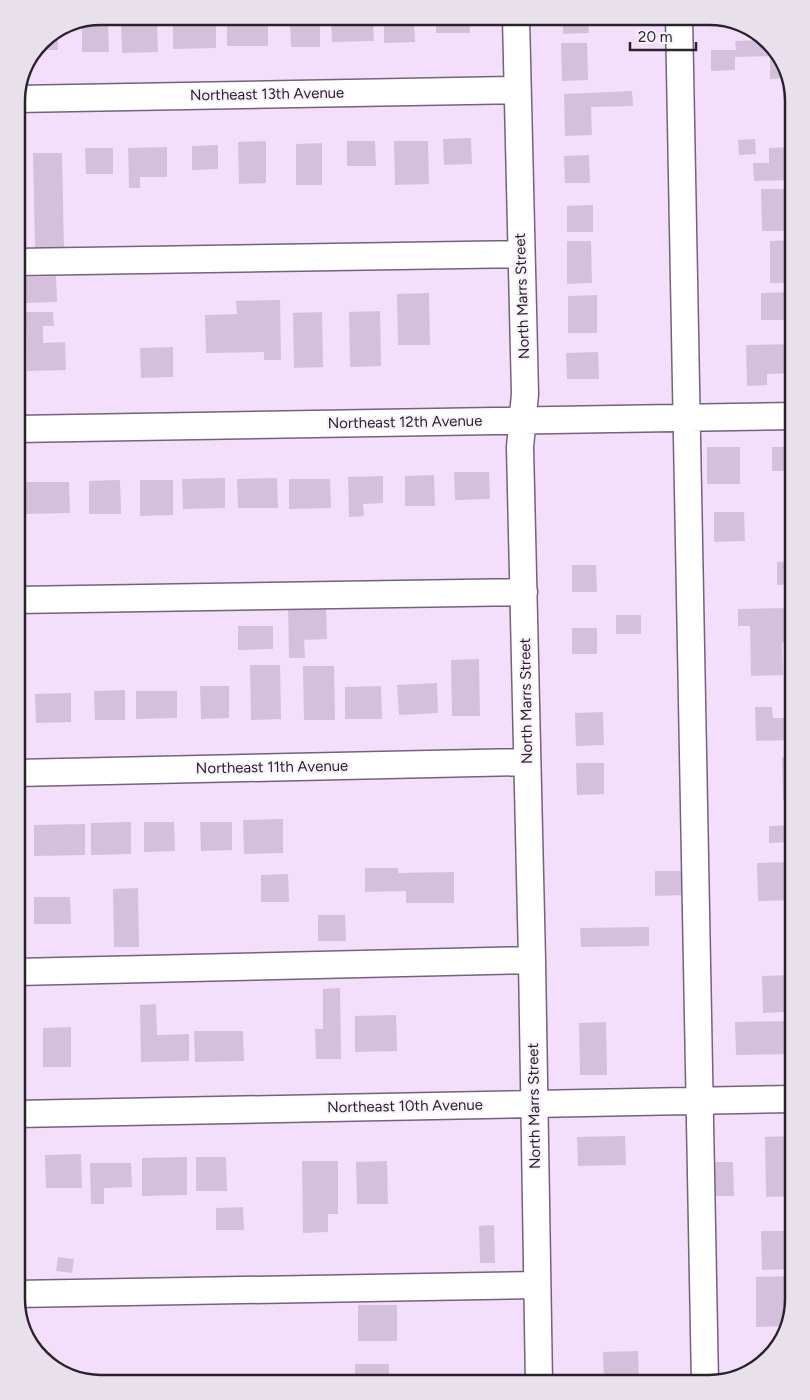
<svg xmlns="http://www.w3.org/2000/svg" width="810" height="1400" viewBox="0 0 810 1400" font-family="Figtree,sans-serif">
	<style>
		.building { fill: #d4c0dc }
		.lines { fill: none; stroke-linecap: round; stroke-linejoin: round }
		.minor-casing { stroke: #74627b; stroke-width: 29 }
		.minor { stroke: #fff; stroke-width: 26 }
		.labels { text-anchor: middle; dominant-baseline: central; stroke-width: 4; stroke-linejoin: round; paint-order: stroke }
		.street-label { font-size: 15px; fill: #29212c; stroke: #f9f1fc }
		.rim { fill: none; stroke: #29212c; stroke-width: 2.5 }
	</style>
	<rect width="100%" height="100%" fill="#f3dffb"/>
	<path class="building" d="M563,18H588L589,33L563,34Z
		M436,19H470V33H436Z
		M290,20H320V47H291Z
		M331,20H373L374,41L332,42Z
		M384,20H414L415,42L384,43Z
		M242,21H268V46H227V25H242Z
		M121,22H157L158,52L122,53Z
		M216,23V48L173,49V24Z
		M82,25H108L109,52H82Z
		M58,30V50H37L41,41Z
		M765,40L785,64L788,78L770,79V56L735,57V70L711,71V50H736L735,41Z
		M561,43H587L588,80L562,81Z
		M632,91L633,106L591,107L592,135L565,136L564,94Z
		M471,138L472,164L444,165L443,139Z
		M755,139L756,154L739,155L738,140Z
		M266,141V183L239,184L238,142Z
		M347,141H375L376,166H347Z
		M394,141H428L429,184L395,185Z
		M322,143V185H296V144Z
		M218,145V169L192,170V146Z
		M167,147V177H140V188H129L128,148Z
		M794,147V180L754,181L753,163H769V148Z
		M85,148H113V174H86Z
		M33,153H62L64,249L35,250Z
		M589,155L590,183H565L564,156Z
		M761,189H794V231H762Z
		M593,205V232H567V206Z
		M794,240V283H770V241Z
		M567,241H591L592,283L567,284Z
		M56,276L57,302L24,303L23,277Z
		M794,292V320H761V293Z
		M429,293L430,345H398L397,294Z
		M597,295V333H568V296Z
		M280,300L281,360H264V352L206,353L205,315L237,314L236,301Z
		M380,311L381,366L350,367L349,312Z
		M26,312H53L54,326H43V343L65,342L66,370L27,371Z
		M322,312L323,367L294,368L293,313Z
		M794,344V373L767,374V385L747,386L746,345Z
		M173,347V377L141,378L140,348Z
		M598,352L599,379H567L566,353Z
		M707,447H740V484H707Z
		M772,447H794V471H772Z
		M454,472H489L490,499L455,500Z
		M434,475L435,506H405V476Z
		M383,476V503L363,504L364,516L349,517L348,477Z
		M225,478V508L183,509L182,479Z
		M277,478L278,508H238L237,479Z
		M289,479H330L331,508L289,509Z
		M120,480L121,514H89V481Z
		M140,480H173V515L140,516Z
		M25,482H69L70,513L26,514Z
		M714,512H744L745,541L714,542Z
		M791,530H794V546H791Z
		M794,561V584L777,585V562Z
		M572,565H596L597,592H572Z
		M326,607L327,639L304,640L305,658H289L288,608Z
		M794,608V643H782L783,675L751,676L750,626H738V609Z
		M616,615H641V634H616Z
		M238,626H273V649L238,650Z
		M572,628H597V654H572Z
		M479,659L480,716H452L451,660Z
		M250,665H280L281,719L251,720Z
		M303,666H334L335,720H304Z
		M437,683L438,713L399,715L397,685Z
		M200,686H229V718L201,719Z
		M381,686L382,719H345V687Z
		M125,690V720H95L94,691Z
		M136,691H177V718L136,719Z
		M71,693V722L36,723L35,694Z
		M755,707H772L773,718H794V740L756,741Z
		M603,712L604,745L576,746L575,713Z
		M782,757H794V800H783Z
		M576,763H604V794L577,795Z
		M283,819V853L244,854L243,820Z
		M131,822V854L91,855V823Z
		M144,822H174L175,851L144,852Z
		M200,822H232V850L201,851Z
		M85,824V855L34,856V825Z
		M794,825V842L769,843V826Z
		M794,862V900L758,901L757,863Z
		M365,868H398V873L454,872V903H406V891L365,892Z
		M655,871H682V895L655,896Z
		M288,874L289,902H261V875Z
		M138,888L139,947H114L113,889Z
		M34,897H70L71,924H34Z
		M318,915H345L346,941H318Z
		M649,927V946L581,947L580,928Z
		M794,975V1003H784V1012L763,1013L762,976Z
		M340,988L341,1059H316L315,1029H323V989Z
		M156,1004L157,1035L189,1034V1061L141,1062L140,1005Z
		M396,1015L397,1051L355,1052V1016Z
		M794,1021V1054L736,1055L735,1022Z
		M606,1022L607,1075H580L579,1023Z
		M71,1027V1067H43V1028Z
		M194,1031H243L244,1061L195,1062Z
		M625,1136L626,1165L578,1166L577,1137Z
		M794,1136V1196L766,1197L765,1137Z
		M81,1154L82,1188H46L45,1155Z
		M187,1157V1195L142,1196V1158Z
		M196,1157H226L227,1191H196Z
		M302,1161H338V1214H328V1232L303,1233Z
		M387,1161L388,1204H357L356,1162Z
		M712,1162H733L734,1196H712Z
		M90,1163H131L132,1187L104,1188V1204H91Z
		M243,1207L244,1230H216V1208Z
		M494,1225L495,1263H480L479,1226Z
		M761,1231H794V1269L762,1270Z
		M58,1257L74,1259L72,1273L56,1271Z
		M794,1276V1299L786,1326L756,1327V1277Z
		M358,1305H397V1341H358Z
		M638,1351L639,1384H604L603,1352Z
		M355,1364H389V1384H355Z
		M279,1375L280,1384H253V1376Z"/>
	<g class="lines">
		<defs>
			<path id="minor" d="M679,17L705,1384
				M516,18L525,394L520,447L532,960L539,1384
				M16,99L517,90
				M16,262L520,254
				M16,429L794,416
				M16,600L524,592
				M16,773L527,762
				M16,972L532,960
				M16,1114L794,1099
				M16,1294L537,1285"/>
		</defs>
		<use href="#minor" class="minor-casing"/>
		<use href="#minor" class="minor"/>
	</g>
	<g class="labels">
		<g class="street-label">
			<text transform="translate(267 94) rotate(-1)">Northeast 13th Avenue</text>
			<text transform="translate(522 296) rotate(-92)">North Marrs Street</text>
			<text transform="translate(405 422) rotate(-1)">Northeast 12th Avenue</text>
			<text transform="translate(526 701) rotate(-91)">North Marrs Street</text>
			<text transform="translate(272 767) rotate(-1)">Northeast 11th Avenue</text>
			<text transform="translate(405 1106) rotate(-1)">Northeast 10th Avenue</text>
			<text transform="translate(534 1106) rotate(-91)">North Marrs Street</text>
		</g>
	</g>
	<path d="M0 0H810V1400H0ZM101 25H709A76 76 0 0 1 785 101V1299A76 76 0 0 1 709 1375H101A76 76 0 0 1 25 1299V101A76 76 0 0 1 101 25Z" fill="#e8e0eb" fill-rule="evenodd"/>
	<path class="rim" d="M101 25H709A76 76 0 0 1 785 101V1299A76 76 0 0 1 709 1375H101A76 76 0 0 1 25 1299V101A76 76 0 0 1 101 25Z"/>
	<path d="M630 42v8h66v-8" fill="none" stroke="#29212c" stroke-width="2.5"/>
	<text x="638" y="42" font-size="15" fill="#29212c" stroke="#f9f1fc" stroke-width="4" paint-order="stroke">20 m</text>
</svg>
